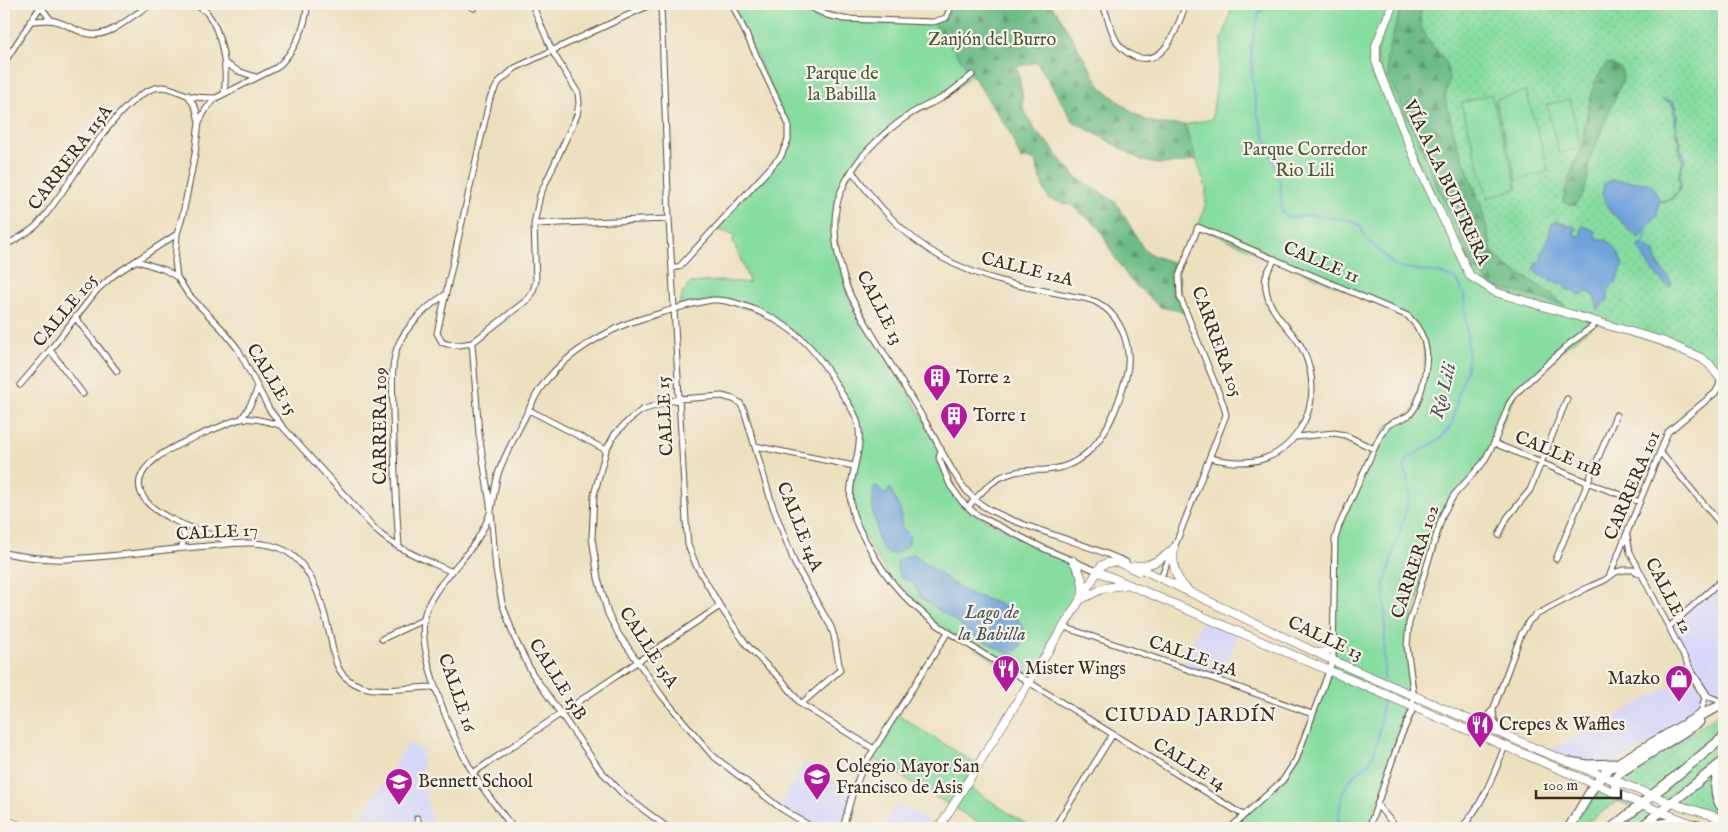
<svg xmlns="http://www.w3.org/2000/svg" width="1728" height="832" viewBox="0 0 1728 832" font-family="'IM FELL English',serif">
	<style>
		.built { fill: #d7d7f8 }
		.grass { fill: url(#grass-dots); stroke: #60845f }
		.forest { fill: url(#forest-firs); stroke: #547352 }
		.park { fill: #86dda0; stroke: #60845f }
		.water { fill: #6fa2db; stroke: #55667c }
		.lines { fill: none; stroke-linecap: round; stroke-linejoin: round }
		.stream { stroke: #6fa2db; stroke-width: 2 }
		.street-casing { stroke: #564536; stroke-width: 7 }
		.secondary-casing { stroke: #564536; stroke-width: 9 }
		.primary-casing { stroke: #564536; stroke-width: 11 }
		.street { stroke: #fff; stroke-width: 5 }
		.secondary { stroke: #fff; stroke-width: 8 }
		.primary { stroke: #fff; stroke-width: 9 }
		.labels { text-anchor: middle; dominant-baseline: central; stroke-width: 4.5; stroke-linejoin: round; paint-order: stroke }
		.park-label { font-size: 18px; fill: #4e573e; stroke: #f7f3e8 }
		.street-label { font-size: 18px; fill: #3b2a1e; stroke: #f7f3e8 }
		.poi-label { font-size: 18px; fill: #3b2a1e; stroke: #f7f3e8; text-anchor: start }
		.water-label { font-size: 19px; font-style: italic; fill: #4d5460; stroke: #f7f3e8 }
		.neighbourhood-label { font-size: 19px; letter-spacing: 1px; fill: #3b2a1e; stroke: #f7f3e8 }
	</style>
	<defs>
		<pattern id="grass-dots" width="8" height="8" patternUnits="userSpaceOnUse" patternTransform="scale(1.25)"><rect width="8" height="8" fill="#86dda0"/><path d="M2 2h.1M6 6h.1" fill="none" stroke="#75be89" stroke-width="1.8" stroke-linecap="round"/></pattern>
		<pattern id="forest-firs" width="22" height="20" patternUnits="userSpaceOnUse" patternTransform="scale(1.25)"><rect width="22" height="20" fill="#6cbc86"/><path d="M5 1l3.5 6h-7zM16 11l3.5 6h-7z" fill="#5a996d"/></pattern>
	</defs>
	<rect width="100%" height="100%" fill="#f7f3e8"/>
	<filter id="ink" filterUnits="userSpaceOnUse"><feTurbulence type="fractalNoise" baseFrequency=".02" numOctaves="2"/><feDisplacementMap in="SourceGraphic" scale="10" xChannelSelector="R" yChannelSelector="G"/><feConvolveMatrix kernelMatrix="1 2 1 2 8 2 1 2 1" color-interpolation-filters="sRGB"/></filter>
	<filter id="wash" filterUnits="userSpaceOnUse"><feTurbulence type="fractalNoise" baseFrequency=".0096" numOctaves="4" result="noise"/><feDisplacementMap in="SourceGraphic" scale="20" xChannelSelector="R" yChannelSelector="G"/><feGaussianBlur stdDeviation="1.12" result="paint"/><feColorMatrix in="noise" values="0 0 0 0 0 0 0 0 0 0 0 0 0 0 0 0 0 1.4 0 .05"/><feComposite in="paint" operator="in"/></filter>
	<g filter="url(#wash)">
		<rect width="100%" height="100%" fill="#ede0bf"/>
		<path class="built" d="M1724,578V703L1708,696L1669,627Z
			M1203,617L1239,632L1219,680L1182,668Z
			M1691,675L1705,698L1699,716L1615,764L1597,766L1546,753Z
			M409,742L422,751L424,784L433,828H355Z
			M805,762L852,795L843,828H813L779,807Z
			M897,803L939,828H881Z"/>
		<path class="grass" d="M1393,4H1724V383L1709,364L1687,351L1495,292L1474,280L1436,201L1375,53Z
			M1724,710V761L1716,778L1724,810V819L1617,782L1666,751Z
			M1595,784L1698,826L1607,828L1632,807L1618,801L1579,828H1569Z"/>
		<path class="forest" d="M732,4H803L827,15L843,19L874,20C878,42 895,45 911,55L912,52C906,42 909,37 914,27L921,25H929L933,22L946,18L950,9L949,4H1050L1057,12L1101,87L1132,112L1146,120L1158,124L1185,125L1205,122L1215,119L1221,81L1223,45L1237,4H1275L1262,39L1256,78L1260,98L1268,114L1274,133L1282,146L1284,164L1290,187L1300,200L1336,206L1353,216L1372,235L1396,255L1414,260L1441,259L1452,266L1491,315L1511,322L1521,330L1517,338L1497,356L1479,378L1466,401L1461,428L1439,449L1424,459L1415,475L1411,515L1400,554L1393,598L1391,668L1367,662L1368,631L1375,568L1389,527L1395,502L1397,463L1409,441L1433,419L1448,388L1453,364L1449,336L1442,312L1418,298L1381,281L1354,252L1316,234L1283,228L1260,219L1234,185L1226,168L1206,159H1197L1183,163L1158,164L1143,161L1073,121L1037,62L1017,67L1022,93L1023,108L1037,133L1050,145L1065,166L1069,168L1077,178L1116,202L1143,248L1152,255L1174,263V271L1179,276L1180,297L1186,312L1160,307L1130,280L1112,253L1099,227L1072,206L1049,199C1042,187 1040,174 1035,161L1027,158L1021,160L1010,133L972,75L971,70C953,65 949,75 945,51L937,47C932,57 928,62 916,61L910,90V114C882,136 844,168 836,204C835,209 836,215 836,220C834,275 865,321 892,367C909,394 925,421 941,449L937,463L939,472L946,487L965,510L975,518L997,529L1069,562L1074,579L1073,586L1069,594L1068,603L1063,614L1045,642L1039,655L1028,665L1019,668L1010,662L1009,654C1016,653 1023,646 1024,638C1025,633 1023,629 1021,624C1006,600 982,602 961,589C945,579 930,566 914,554L898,560L897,568L900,576L898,577C890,572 885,563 890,554L898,553L909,543L910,535L901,526L900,523L901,512L911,500L915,491L918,461L916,447L903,426L891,398L880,389H873V397L887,429L883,456L874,482L873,491V516L877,525V533L872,535L860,530C853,515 848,500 850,483C853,462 863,444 858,423C855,409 843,395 836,383C815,347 792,325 753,309C741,305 729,300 716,300C705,300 691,306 679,308L683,292L691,283L721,281L750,283L733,240L735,235L716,229L781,156L788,140V123Z
			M1402,4H1421L1420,15L1421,26L1430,43L1447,63L1449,80L1445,98L1456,140L1481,205L1492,251L1506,266L1540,286L1566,306L1492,286L1474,269L1457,228L1433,178L1418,138L1389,80L1386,59Z
			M1607,63L1621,68L1623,79L1590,158L1588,177L1583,195L1574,206L1563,202L1567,184L1577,157L1584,144V125L1595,81Z"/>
		<path class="park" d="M732,4H803L844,19L933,22L972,75L956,89L910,114L885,134L852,171L836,204L835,234L848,288L941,449L939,458L957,495L977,515L1073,561L1083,593L1030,683L932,621L897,589L860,530L850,499L860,439L858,422L824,363L796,333L759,312L714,300L679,308L683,292L691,283L721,281L750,283L733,240L735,235L716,229L781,156L788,140V123Z
			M1233,4H1393L1385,21L1376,61L1467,271L1484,286L1597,323L1568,345L1516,394L1483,463L1446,506L1407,635L1413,707L1369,828H1230L1283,780L1296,760L1333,660L1335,539L1339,526L1387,426L1412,412L1425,374L1423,336L1408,316L1198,227L1206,202V188L1185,125L1212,119L1222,40Z
			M1526,91L1549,171L1517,180L1495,100Z
			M1491,94L1517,188L1488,198L1461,103Z
			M1570,99L1581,148L1559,153L1547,105Z
			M896,714L978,765L966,785L1032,828H988L869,757Z"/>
		<path class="water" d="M1662,99L1674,102L1677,116L1676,129L1681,143L1680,150L1683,152L1685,159L1680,173V189L1672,199L1659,202L1657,216L1650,222L1639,238L1628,230L1623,222L1610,212L1602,194L1604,184L1612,180L1648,183L1654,188L1660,201L1670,199L1678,191L1680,186L1679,174L1683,162L1678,152L1680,142C1671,129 1679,118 1672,104Z
			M1557,221L1569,226H1574L1576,229L1574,234L1578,236L1581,233L1580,230L1583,226L1595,231V235L1598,239H1606L1618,252L1623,266L1615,283L1611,287L1608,292V300L1603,303L1602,306L1598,311C1597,306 1595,294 1589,292C1588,292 1581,295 1581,295L1577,294L1574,290H1567L1563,284C1553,282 1541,278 1534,270L1536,262L1539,263L1541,261L1542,250L1545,248V245L1547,243L1552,223Z
			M1641,244L1655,252C1656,257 1658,265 1661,269C1667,276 1671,276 1671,287C1660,283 1641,258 1639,246Z
			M874,486L879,487C881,491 882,496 888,493L889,489L891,490L901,512V526L910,535L909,544C894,558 882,558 877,535C876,532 877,527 877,524C876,521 874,519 873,517C872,511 873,491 874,486Z
			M914,554C930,566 945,579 961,589C974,597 988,598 1001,605C1013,613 1033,630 1021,645C1017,650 1015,653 1009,654L974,636L958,623L920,597L914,584L900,576L897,568L898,560Z"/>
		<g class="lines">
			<path class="stream" d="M1265,4L1259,13L1251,47L1252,76L1257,112L1280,181L1282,212L1287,217H1298L1309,215L1351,220L1360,226L1368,241L1397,267L1439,273L1457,280L1464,293L1468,348L1467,368L1459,390L1452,425L1439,440L1408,458L1405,467L1410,496L1384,585L1385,619L1384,679
				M1644,245L1647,228
				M1338,828C1339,810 1340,790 1353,777C1358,771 1366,767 1370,761C1380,742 1381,717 1383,696"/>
		</g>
	</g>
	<g filter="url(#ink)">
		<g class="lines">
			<defs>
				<path id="street" d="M194,4C198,7 204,9 207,13C222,32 228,69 224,93
					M307,4C307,26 293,54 276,68L216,98L206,109L199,122L195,154L183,214L177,234L175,261L177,277L188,294L222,329L238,349L269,409L282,426L376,530C396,550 427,560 452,572
					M467,4L474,8L476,4
					M532,4L552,51L578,93L579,103L577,115L540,195L534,224L536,281L533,291L527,300L472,343L459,345L447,344L442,342L437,333L490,98L499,82L515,68L652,4
					M661,4L669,219L686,522L688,545L696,565L720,606L746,644L763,662L782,680L801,704L874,749
					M803,4L827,15L844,19L933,22L946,18L950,9L949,4
					M1103,4C1107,16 1110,29 1116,40C1119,47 1129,55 1136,57C1167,67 1178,24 1186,4
					M40,6L51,20
					M30,21C37,21 44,20 50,20C67,22 81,37 99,34C120,31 134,11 154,4
					M4,63L42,4
					M226,64L238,71L256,77
					M972,75C962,83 953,91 942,98C931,104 919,108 909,115C881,134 854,160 841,191C829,220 837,258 847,287C853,304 865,321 874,337C891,364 907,391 923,418C939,443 956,486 979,503C989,511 1001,515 1012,520C1050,535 1089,545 1126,562
					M188,95L196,109L199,122
					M852,171C877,205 904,236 941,257C962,269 985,277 1008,283C1027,288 1047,291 1067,295C1076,297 1088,298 1096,302C1123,316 1133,350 1126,377C1119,402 1110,429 1092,448C1080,461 1063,469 1045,470C1034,471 1023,469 1012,473C992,478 981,493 968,507
					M534,224L669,219
					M4,246C15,240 27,234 36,226C67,195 118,90 161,87C172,87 180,93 190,96C199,98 207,98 216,98
					M138,261L165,270L177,277
					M672,269L680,266L781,156L788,140V123L732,4
					M75,317L117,371
					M472,343L479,434L491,511L496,570L502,603L515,639L532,673L601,771L624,795L668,828
					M50,350L83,394
					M20,385L50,350L97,290L114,275L177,234
					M529,410L606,450
					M241,419C249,409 254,399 258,387
					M1296,437L1334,433L1345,435L1374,449
					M1494,443L1589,483L1640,502
					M755,446L854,466
					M941,449L939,458L950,485L963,503L977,515L1045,549L1097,571
					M1660,452L1724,528
					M1210,458C1251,468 1284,461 1304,422C1315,399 1314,375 1304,352C1295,331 1272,317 1267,294C1263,277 1266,274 1275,259
					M180,523L185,538L181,548
					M1499,535L1507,518L1530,490L1567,399
					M1627,536L1630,552L1691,670L1708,696L1724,703
					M233,543C210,534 163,521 147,502C116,466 188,440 212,430C221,427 231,421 241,419C254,417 270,422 282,426
					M399,547C396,502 394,458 393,413C393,391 390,369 397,348C404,328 427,306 445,295
					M4,553C25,557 46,560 68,559C110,557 153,551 196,547C223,545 262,537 286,551C315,568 324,610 331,640C333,650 334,660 339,669C345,681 361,688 374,689C393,691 416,687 435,687
					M1556,559L1616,415
					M1609,577L1668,432L1715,393L1719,386L1720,378
					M1160,579L1174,548L1226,415L1224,406L1180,297L1179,276L1198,227L1408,316C1431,339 1429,359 1422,388C1419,397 1418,406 1411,413C1405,420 1394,420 1387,426C1385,429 1382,433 1380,436L1339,526L1335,539L1333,660L1296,760L1283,780L1230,828
					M1064,627C1147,655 1230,684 1312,714
					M1669,627L1724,578
					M382,639L425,619
					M1691,670V675L1705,698L1700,715
					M801,704L840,670L834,636L831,627L795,564L772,504L744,410L740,403L733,399L722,396L678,399L642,410L629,420L615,434L606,450L594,495L592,538L598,578L608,614L619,635L662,696L712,755L779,807L813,828
					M1493,710L1494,719L1500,733
					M1474,722L1487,716L1493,710L1521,635L1529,621L1536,615L1587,588L1605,580L1616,572L1624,570H1633L1641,574
					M473,773L720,606
					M1377,805L1397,828
					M417,818L421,828
					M513,828C500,810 484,792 473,773C453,739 413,647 426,610C436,584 461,564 476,541C482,532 488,520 491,510C494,497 495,483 499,471C506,453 515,436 524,419C529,409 534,398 540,389C560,359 594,338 626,324C638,319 652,316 664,312C678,308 700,301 714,300C727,299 741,305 753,309C799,328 818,352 842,394C848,403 856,413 858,424C865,454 843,481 853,514C856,525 862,535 868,545C888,583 912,608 948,632L1243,815
					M843,828L852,795L863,767L948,632
					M1054,828L1113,734
					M1369,828L1400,738L1412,711L1413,691L1407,646L1409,623L1443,514L1454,495L1483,463L1494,443L1509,404L1516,393L1568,345L1597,323
					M1461,828C1483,805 1493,776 1505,746"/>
				<path id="secondary" d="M1393,4L1376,45V61L1381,76L1417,163L1470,276L1495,292L1662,341L1701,358L1709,364L1724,383
					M1174,548C1172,564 1175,579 1187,589
					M1073,561C1081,572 1085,583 1082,597
					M1135,566L1336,662L1546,753L1671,803L1724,819
					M1137,566C1152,566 1163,559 1174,548
					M1097,571L1505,746L1651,808L1703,828
					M1084,598L1104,588L1125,585
					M1318,653C1327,653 1332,649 1333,640
					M4,820L25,828
					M939,828L1101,566C1115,557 1125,566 1138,571"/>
				<path id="primary" d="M1569,762L1588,765L1615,764
					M1721,764C1715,781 1712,795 1724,810
					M1618,794L1614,780L1619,773L1699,722
					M1569,828L1595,784L1608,769L1699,716L1724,704
					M1612,828L1724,737
					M1640,828L1724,761
					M1646,828C1663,821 1680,823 1698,826"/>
			</defs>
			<use href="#street" class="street-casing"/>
			<use href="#secondary" class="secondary-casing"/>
			<use href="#primary" class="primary-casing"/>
			<use href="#street" class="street"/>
			<use href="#secondary" class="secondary"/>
			<use href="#primary" class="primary"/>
		</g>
	</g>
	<defs>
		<symbol id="building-pin" viewBox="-11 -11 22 30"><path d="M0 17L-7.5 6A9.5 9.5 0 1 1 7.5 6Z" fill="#b5179e" stroke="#f7f3e8"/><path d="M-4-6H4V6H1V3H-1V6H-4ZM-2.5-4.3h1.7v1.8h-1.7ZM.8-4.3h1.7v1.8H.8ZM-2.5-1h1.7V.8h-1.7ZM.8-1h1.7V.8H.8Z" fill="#fff"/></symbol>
		<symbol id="restaurant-pin" viewBox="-11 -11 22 30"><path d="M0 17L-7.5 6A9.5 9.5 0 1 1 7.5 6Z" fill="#b5179e" stroke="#f7f3e8"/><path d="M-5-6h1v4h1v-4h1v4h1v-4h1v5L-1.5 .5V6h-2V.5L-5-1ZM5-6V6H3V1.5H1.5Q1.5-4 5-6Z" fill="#fff"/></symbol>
		<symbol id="shop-pin" viewBox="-11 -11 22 30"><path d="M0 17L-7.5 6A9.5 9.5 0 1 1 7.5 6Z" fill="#b5179e" stroke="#f7f3e8"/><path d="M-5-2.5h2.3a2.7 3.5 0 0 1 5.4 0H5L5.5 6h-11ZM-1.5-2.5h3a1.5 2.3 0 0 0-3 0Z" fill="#fff"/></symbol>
		<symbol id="university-pin" viewBox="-11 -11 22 30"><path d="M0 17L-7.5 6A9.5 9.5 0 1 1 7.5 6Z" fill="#b5179e" stroke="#f7f3e8"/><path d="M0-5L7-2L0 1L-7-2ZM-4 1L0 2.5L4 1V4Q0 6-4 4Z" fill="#fff"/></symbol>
		<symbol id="school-pin" viewBox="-11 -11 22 30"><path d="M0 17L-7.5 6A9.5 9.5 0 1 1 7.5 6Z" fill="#b5179e" stroke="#f7f3e8"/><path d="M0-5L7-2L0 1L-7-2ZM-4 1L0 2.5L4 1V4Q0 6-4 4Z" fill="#fff"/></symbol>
	</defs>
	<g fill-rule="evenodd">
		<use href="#building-pin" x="921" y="362" width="32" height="43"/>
		<use href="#building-pin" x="938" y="400" width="32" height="43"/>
		<use href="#restaurant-pin" x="990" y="653" width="32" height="43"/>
		<use href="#shop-pin" x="1663" y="663" width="32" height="43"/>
		<use href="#restaurant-pin" x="1464" y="709" width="32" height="43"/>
		<use href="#university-pin" x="801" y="761" width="32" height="43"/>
		<use href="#school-pin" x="383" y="766" width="32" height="43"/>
	</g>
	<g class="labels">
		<g class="park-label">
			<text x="992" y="40">Zanjón del Burro</text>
			<text x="842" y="74">Parque de<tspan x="842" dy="21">la Babilla</tspan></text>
			<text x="1305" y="150">Parque Corredor<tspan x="1305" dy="21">Rio Lili</tspan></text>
		</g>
		<g class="street-label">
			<text transform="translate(71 158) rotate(-53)">CARRERA 115A</text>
			<text transform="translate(1446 183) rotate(65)">VÍA A LA BUITRERA</text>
			<text transform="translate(1321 263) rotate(23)">CALLE 11</text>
			<text transform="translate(1027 270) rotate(14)">CALLE 12A</text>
			<text transform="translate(879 308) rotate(63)">CALLE 13</text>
			<text transform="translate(66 311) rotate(-50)">CALLE 105</text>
			<text transform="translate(1216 342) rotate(70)">CARRERA 105</text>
			<text transform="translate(271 380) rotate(59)">CALLE 15</text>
			<text transform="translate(666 416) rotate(-93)">CALLE 15</text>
			<text transform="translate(381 426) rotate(-90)">CARRERA 109</text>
			<text transform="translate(1558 455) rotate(23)">CALLE 11B</text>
			<text transform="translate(1633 486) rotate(-67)">CARRERA 101</text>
			<text transform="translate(799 527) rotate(68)">CALLE 14A</text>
			<text transform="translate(217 533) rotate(-3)">CALLE 17</text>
			<text transform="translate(1416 562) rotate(-72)">CARRERA 102</text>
			<text transform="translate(1668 596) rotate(63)">CALLE 12</text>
			<text transform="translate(1325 639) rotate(25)">CALLE 13</text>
			<text transform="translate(648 648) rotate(57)">CALLE 15A</text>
			<text transform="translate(1193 657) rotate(19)">CALLE 13A</text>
			<text transform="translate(557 680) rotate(58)">CALLE 15B</text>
			<text transform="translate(456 693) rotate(71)">CALLE 16</text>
			<text transform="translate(1189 765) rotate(32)">CALLE 14</text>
		</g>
		<g class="poi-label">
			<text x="956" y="378">Torre 2</text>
			<text x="973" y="416">Torre 1</text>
			<text x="1025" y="669">Mister Wings</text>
			<text x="1660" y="679" text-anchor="end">Mazko</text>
			<text x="1499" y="725">Crepes &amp; Waffles</text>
			<text x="836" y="767">Colegio Mayor San<tspan x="836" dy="21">Francisco de Asis</tspan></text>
			<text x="418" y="782">Bennett School</text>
		</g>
		<g class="water-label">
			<text transform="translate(1444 391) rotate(-76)">Río Lili</text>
			<text x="992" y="613">Lago de<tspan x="992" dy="22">la Babilla</tspan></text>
		</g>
		<g class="neighbourhood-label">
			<text x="1191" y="716">CIUDAD JARDÍN</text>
		</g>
	</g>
	<rect width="1728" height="832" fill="none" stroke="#f7f3e8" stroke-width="20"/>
	<path d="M1536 790v8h85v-8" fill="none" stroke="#3b2a1e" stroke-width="2.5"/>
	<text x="1543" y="790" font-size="15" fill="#3b2a1e" stroke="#f7f3e8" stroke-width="4" paint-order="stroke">100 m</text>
</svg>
